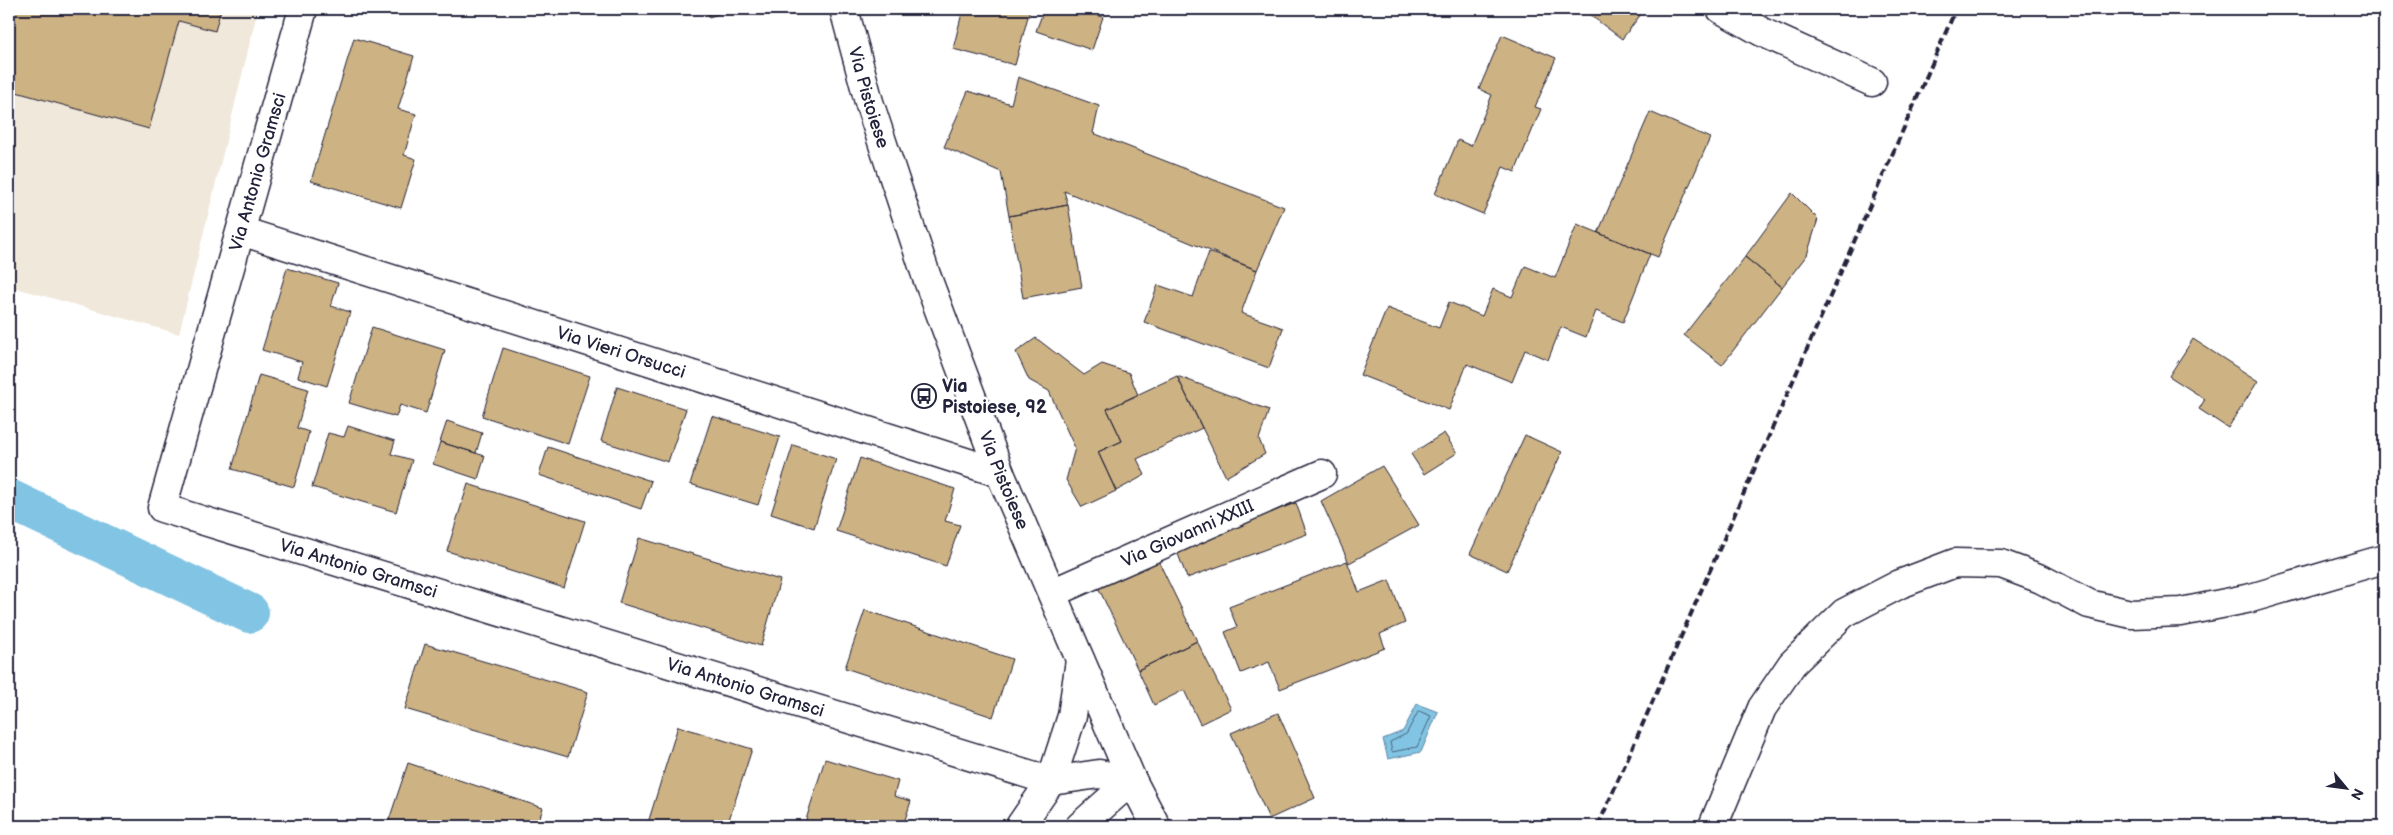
<svg xmlns="http://www.w3.org/2000/svg" width="2393" height="835" viewBox="0 0 2393 835" font-family="'Balsamiq Sans',sans-serif">
	<style>
		.built { fill: #f0e8da }
		.water { fill: #82c4e3; stroke: #5c83a0 }
		.lines { fill: none; stroke-linecap: round; stroke-linejoin: round }
		.shore { stroke: #48637e; stroke-width: 1 }
		.canal { stroke: #82c4e3; stroke-width: 40 }
		.building { fill: #cdb283; stroke: #22223b }
		.minor-casing { stroke: #22223b; stroke-width: 31 }
		.major-casing { stroke: #22223b; stroke-width: 31 }
		.minor { stroke: #fff; stroke-width: 28 }
		.major { stroke: #fff; stroke-width: 28 }
		.rail { stroke: #22223b; stroke-width: 4; stroke-dasharray: 8 4; stroke-linecap: butt }
		.labels { text-anchor: middle; dominant-baseline: central; stroke-width: 5; stroke-linejoin: round; paint-order: stroke }
		.street-label { font-size: 18px; fill: #22223b; stroke: #fff }
		.poi-label { font-size: 18px; font-weight: bold; fill: #22223b; stroke: #fff; text-anchor: start }
	</style>
	<rect width="100%" height="100%" fill="#fff"/>
	<filter id="ink" filterUnits="userSpaceOnUse"><feTurbulence type="fractalNoise" baseFrequency=".02" numOctaves="2"/><feDisplacementMap in="SourceGraphic" scale="10" xChannelSelector="R" yChannelSelector="G"/><feConvolveMatrix kernelMatrix="1 2 1 2 8 2 1 2 1" color-interpolation-filters="sRGB"/></filter>
	<g filter="url(#ink)">
		<path class="built" d="M9,9H258L179,334L9,286Z"/>
		<path class="water" d="M1417,704L1438,712L1421,752L1388,759L1383,739L1403,731Z"/>
		<g class="lines">
			<path class="shore" d="M1419,711L1431,716L1417,747L1392,752L1390,742L1406,734Z"/>
			<path class="canal" d="M9,499L249,613"/>
		</g>
		<path class="building" d="M9,9H221L215,31L179,21L149,129L9,90Z
			M706,9H733L709,17Z
			M963,9H1030L1015,65L953,49Z
			M1044,9H1077L1103,17L1092,50L1036,31Z
			M1582,9H1645L1622,39Z
			M1502,35L1556,58L1535,107L1541,109L1515,172L1503,167L1483,214L1435,194L1458,140L1471,146L1492,95L1479,89Z
			M354,38L414,56L398,109L416,114L404,155L416,159L401,208L311,181Z
			M1018,77L1099,106L1093,133L1284,207L1257,270L1064,191L1068,205L1009,216L1001,172L944,147L968,91L1011,104Z
			M1650,112L1710,138L1658,257L1598,233Z
			M1792,193L1818,219L1807,255L1782,287L1745,257Z
			M1068,205L1082,287L1023,298L1009,216Z
			M1577,224L1650,254L1623,322L1596,311L1586,337L1561,327L1548,360L1525,350L1512,382L1467,364L1449,410L1360,375L1387,308L1439,328L1449,302L1482,316L1493,289L1512,297L1525,266L1555,278Z
			M1209,252L1257,270L1241,313L1283,328L1269,368L1144,322L1158,285L1193,297Z
			M1745,257L1782,287L1722,365L1684,335Z
			M287,268L338,283L331,306L350,312L327,386L298,377L302,362L262,350Z
			M372,327L445,350L426,413L400,405L396,417L349,403Z
			M1036,338L1084,375L1102,364L1129,373L1138,395L1107,409L1122,441L1098,452L1116,491L1082,507L1066,480L1075,448L1049,391L1029,380L1016,352Z
			M2193,339L2258,381L2228,428L2199,409L2205,399L2169,376Z
			M503,348L590,376L568,444L482,416Z
			M259,375L308,389L297,428L309,432L294,487L232,469Z
			M1177,376L1202,428L1137,459L1145,475L1116,491L1098,452L1122,441L1107,409Z
			M1177,376L1269,410L1259,439L1265,454L1226,477Z
			M617,387L686,409L668,462L601,441Z
			M712,416L780,437L758,505L690,484Z
			M447,421L482,433L476,453L440,442Z
			M348,426L395,441L391,454L412,460L396,512L312,487L328,433L344,437Z
			M1444,433L1457,453L1424,474L1411,454Z
			M1525,435L1562,452L1507,571L1470,554Z
			M440,442L485,456L478,479L433,464Z
			M793,445L836,459L814,528L771,514Z
			M548,447L651,481L641,509L539,475Z
			M860,458L955,489L945,521L960,525L946,566L836,531Z
			M1382,466L1419,525L1349,563L1321,501Z
			M468,484L585,521L564,588L447,551Z
			M1296,503L1307,534L1187,578L1175,546Z
			M639,538L780,580L761,646L619,603Z
			M1156,556L1197,641L1138,670L1097,585Z
			M1347,561L1359,592L1389,580L1405,623L1380,634L1385,648L1280,689L1269,662L1241,673L1225,632L1237,627L1229,607Z
			M865,610L1012,659L993,717L845,668Z
			M1197,641L1231,709L1200,724L1184,690L1154,705L1138,670Z
			M425,644L588,692L568,757L405,709Z
			M1278,713L1315,798L1269,819L1231,733Z
			M678,726L752,749L727,826H647Z
			M825,759L898,781L894,796L911,801L903,826H804Z
			M408,763L543,808L537,826H387Z"/>
		<g class="lines">
			<defs>
				<g id="minor">
					<path id="s1" d="M303,9L162,508L1051,781L1099,774L1132,780"/>
					<path d="M1721,9L1762,32L1872,82"/>
					<path id="s2" d="M241,231L1000,473"/>
					<path id="s3" d="M1052,593L1322,474"/>
					<path d="M1020,826L1051,781L1072,716L1080,660"/>
					<path d="M1080,826L1132,780"/>
					<path d="M1713,826L1762,708L1792,664L1844,613L1900,584L1955,563L2001,564L2041,579L2089,604L2131,614L2181,612L2251,598L2384,559"/>
				</g>
				<g id="major">
					<path id="s4" d="M844,9L869,102L926,275L1000,473L1132,780L1156,826"/>
				</g>
			</defs>
			<use href="#minor" class="minor-casing"/>
			<use href="#major" class="major-casing"/>
			<use href="#minor" class="minor"/>
			<use href="#major" class="major"/>
			<path class="rail" d="M1598,826L1956,9"/>
		</g>
	</g>
	<defs>
		<symbol id="bus-ring" viewBox="-11 -11 22 22"><circle r="9.5" fill="#fff" stroke="#22223b" stroke-width="1.5"/><path d="M-5-6H5V4H4V6H2V4H-2V6H-4V4H-5ZM-3.5-4V0h7V-4ZM-3.5 1.2v1.5H-2V1.2ZM2 1.2v1.5H3.5V1.2Z" fill="#22223b"/></symbol>
	</defs>
	<g fill-rule="evenodd">
		<use href="#bus-ring" x="910" y="382" width="28" height="28"/>
	</g>
	<g class="labels">
		<g class="street-label">
			<text stroke="none"><textPath href="#s4" startOffset="92">Via Pistoiese</textPath></text>
			<text transform="translate(258 172) rotate(-74)">Via Antonio Gramsci</text>
			<text stroke="none"><textPath href="#s2" startOffset="399">Via Vieri Orsucci</textPath></text>
			<text stroke="none"><textPath href="#s4" startOffset="498">Via Pistoiese</textPath></text>
			<text stroke="none"><textPath href="#s3" startOffset="148">Via Giovanni XXIII</textPath></text>
			<text stroke="none"><textPath href="#s1" startOffset="724">Via Antonio Gramsci</textPath></text>
			<text stroke="none"><textPath href="#s1" startOffset="1129">Via Antonio Gramsci</textPath></text>
		</g>
		<g class="poi-label">
			<text x="942" y="386">Via<tspan x="942" dy="21">Pistoiese, 92</tspan></text>
		</g>
	</g>
	<rect width="2393" height="835" fill="none" stroke="#fff" stroke-width="30"/>
	<rect x="15" y="15" width="2363" height="805" fill="none" stroke="#22223b" stroke-width="2" filter="url(#ink)"/>
	<g transform="translate(2346 788) rotate(119)" stroke="#ffffff" stroke-width="4" paint-order="stroke">
	<path d="M0-4L9 19L0 12L-9 19Z" fill="#22223b"/>
	<text y="-8" font-size="14" font-weight="bold" text-anchor="middle" fill="#22223b">N</text>
	</g>
</svg>
